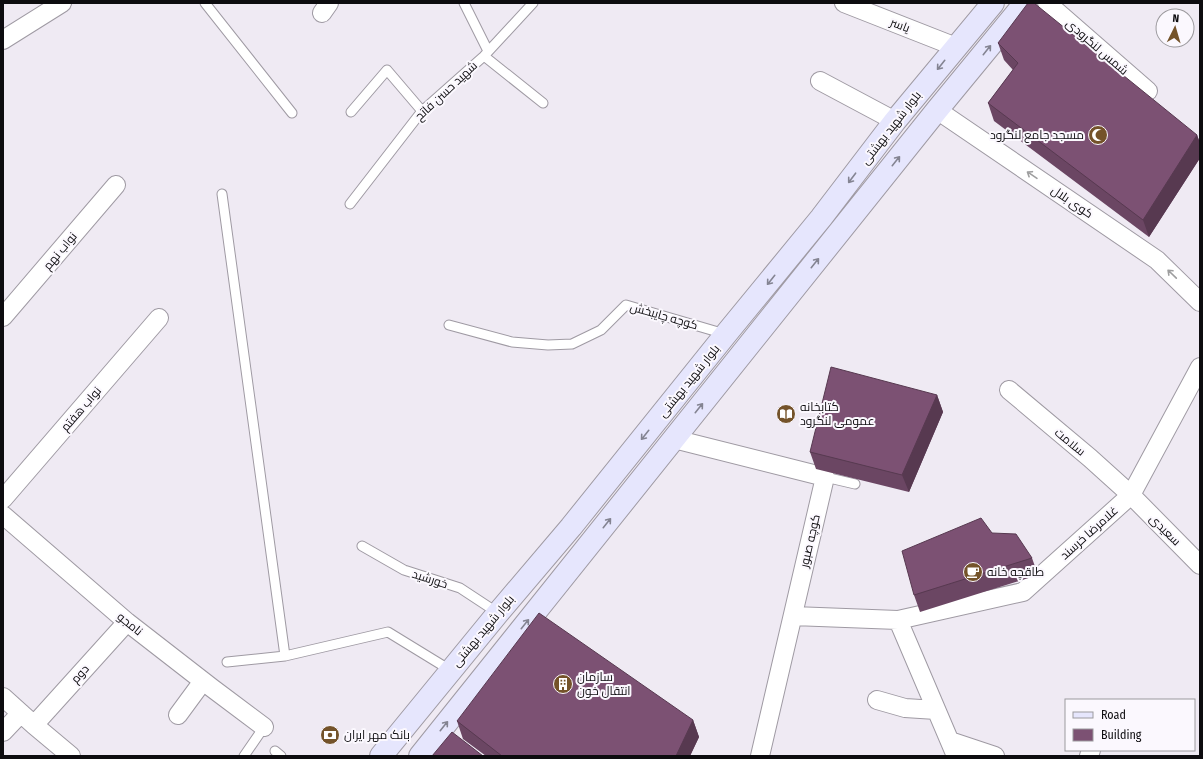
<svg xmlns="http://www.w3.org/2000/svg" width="1203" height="759" viewBox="0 0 1203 759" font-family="'Fira Sans Condensed',Cairo,sans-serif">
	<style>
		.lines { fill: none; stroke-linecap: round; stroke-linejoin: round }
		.lane-casing { stroke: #9f9aa3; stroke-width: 11 }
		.street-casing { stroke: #9f9aa3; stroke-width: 20 }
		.secondary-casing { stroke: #9f9aa3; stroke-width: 24 }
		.lane { stroke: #fff; stroke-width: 9 }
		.street { stroke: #fff; stroke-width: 18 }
		.secondary { stroke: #e6e6fd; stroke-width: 22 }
		.wall { fill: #6b4663 }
		.shaded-wall { fill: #573950 }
		.building { fill: #7c5173; stroke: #573950 }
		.oneway { stroke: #848492 }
		.oneway2 { stroke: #9e9e9f }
		.labels { text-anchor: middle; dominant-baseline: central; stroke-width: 4; stroke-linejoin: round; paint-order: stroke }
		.street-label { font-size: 12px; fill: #0d0c0f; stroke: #fbf8fe }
		.poi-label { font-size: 12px; fill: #0d0c0f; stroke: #fbf8fe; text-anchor: start }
	</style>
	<rect width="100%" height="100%" fill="#efeaf3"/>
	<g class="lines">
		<defs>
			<path id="lane" d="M205,3L292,113
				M464,3L488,51
				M484,56L543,103
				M351,112L387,70L422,111
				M222,194L285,656
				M350,204L422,111L484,56L533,3
				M449,325L512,342L548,345L572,344L601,330L626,305L725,334
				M825,477L855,484
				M362,546L404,570L460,588L498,613
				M227,662L285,656L388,632L450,670
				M275,751L281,756
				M244,756L264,727"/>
			<path id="street" d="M844,3L956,47
				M1047,3L1148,91
				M322,13L329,3
				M3,40L62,3
				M820,81L895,121
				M937,110L1157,260L1200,302
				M3,317L116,185
				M1009,390L1090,458L1131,495L1200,565
				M674,439L825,477L760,756
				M3,499L159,318
				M3,515L127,622L212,688L264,727
				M793,616L898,620L1023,592L1131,495L1200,367
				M898,620L956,756
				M3,697L34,725L71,756
				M877,700L905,708L936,710
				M178,715L203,681
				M34,725L127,622
				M3,732L21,713
				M950,741L995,756
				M1089,756L1091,750"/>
			<path id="secondary" d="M381,756L498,613L571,527L726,334L821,218L895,121L993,3
				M420,756L937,110L1025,3"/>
		</defs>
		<use href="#lane" class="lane-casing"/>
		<use href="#street" class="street-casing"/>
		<use href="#secondary" class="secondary-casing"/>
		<use href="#lane" class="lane"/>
		<use href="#street" class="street"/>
		<use href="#secondary" class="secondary"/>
	</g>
	<path class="wall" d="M998,43L1197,135L1200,143V158L1149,237L994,121L988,103L1013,70L1004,60Z
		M937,395L943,412L909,492L816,469L810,452Z
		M992,533L1032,558L1038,575L920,612L914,595Z
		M693,720L699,737L690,756H486L463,739L457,721Z"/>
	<path class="shaded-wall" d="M1197,135L1200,143V158L1149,237L1143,220Z
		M937,395L943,412L909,492L902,475Z
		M693,720L699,737L690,756H676Z"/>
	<path class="building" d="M1028,3H1034L1197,135L1143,220L988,103L1018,63L998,43Z
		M831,367L937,395L902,475L810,452Z
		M981,518L992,533L1016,534L1032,558L914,595L902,551Z
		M539,613L693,720L676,756H502L457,721Z
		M452,732L483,756H432Z"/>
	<defs><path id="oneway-shaft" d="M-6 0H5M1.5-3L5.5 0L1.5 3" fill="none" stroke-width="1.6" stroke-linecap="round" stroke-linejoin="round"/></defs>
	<g class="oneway">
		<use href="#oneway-shaft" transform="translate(987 50) rotate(-51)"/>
		<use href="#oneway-shaft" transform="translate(941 65) rotate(129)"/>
		<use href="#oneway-shaft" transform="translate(896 161) rotate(-51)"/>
		<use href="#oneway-shaft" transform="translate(852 178) rotate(127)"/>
		<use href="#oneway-shaft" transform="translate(815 263) rotate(-51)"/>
		<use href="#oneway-shaft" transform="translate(771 280) rotate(129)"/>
		<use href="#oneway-shaft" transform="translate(699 408) rotate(-51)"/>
		<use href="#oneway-shaft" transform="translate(645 435) rotate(129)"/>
		<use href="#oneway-shaft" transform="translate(607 523) rotate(-51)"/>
		<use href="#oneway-shaft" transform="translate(525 624) rotate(-51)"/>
		<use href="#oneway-shaft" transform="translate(444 726) rotate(-51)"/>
	</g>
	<g class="oneway2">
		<use href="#oneway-shaft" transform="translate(1032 175) rotate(-146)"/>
		<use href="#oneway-shaft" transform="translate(1172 274) rotate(-136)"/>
	</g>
	<defs>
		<symbol id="mosque-disc" viewBox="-11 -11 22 22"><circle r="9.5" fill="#74532a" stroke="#fbf8fe"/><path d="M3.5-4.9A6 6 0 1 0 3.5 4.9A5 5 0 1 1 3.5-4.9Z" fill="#fff"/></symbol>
		<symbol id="library-disc" viewBox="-11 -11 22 22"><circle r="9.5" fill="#74532a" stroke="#fbf8fe"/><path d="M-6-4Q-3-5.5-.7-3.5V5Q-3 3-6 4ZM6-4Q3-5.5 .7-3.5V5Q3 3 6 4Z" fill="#fff"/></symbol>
		<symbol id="cafe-disc" viewBox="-11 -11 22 22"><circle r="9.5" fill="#74532a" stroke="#fbf8fe"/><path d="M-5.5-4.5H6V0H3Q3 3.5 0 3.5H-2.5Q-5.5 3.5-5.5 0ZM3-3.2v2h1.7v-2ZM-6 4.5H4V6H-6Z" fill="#fff"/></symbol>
		<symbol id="building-disc" viewBox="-11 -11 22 22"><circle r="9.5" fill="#74532a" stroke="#fbf8fe"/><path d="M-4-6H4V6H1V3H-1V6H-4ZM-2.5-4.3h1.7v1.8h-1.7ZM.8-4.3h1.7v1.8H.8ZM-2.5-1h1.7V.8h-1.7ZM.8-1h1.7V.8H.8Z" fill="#fff"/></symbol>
		<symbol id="bank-disc" viewBox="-11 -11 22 22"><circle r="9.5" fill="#74532a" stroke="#fbf8fe"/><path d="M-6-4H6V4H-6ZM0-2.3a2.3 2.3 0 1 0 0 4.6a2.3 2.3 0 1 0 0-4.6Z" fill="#fff"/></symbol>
	</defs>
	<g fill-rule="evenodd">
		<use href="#mosque-disc" x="1087" y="124" width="22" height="22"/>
		<use href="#library-disc" x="775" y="403" width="22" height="22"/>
		<use href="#cafe-disc" x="962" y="561" width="22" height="22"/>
		<use href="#building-disc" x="552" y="673" width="22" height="22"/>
		<use href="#bank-disc" x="319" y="724" width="22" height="22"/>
	</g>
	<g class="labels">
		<g class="street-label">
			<text transform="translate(900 25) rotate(21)">یاسر</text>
			<text transform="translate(1097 47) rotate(41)">شمس لنگرودی</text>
			<text transform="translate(446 91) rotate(-43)">شهید حسن فاتح</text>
			<text transform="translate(891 128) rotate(-52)">بلوار شهید بهشتی</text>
			<text transform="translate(1072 202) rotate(34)">کوی بلال</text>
			<text transform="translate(60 251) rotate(-50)">نواب نهم</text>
			<text transform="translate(664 316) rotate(16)">کوچه چایبخش</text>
			<text transform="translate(689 381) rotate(-51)">بلوار شهید بهشتی</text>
			<text transform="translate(81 409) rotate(-49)">نواب هفتم</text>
			<text transform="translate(1070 442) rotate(40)">سلامت</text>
			<text transform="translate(1165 530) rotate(45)">سعیدی</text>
			<text transform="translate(1089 533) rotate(-42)">غلامرضا خرسند</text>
			<text transform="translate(810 541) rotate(-77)">کوچه صبور</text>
			<text transform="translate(430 579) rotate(18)">خورشید</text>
			<text transform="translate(130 624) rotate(39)">نامجو</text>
			<text transform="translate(483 631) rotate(-50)">بلوار شهید بهشتی</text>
			<text transform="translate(80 674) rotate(-48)">دوم</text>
		</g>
		<g class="poi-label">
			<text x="1084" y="135" text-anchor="end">مسجد جامع لنگرود</text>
			<text x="800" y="407">کتابخانه<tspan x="800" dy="14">عمومی لنگرود</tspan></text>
			<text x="987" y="572">طاقچه خانه</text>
			<text x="577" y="677">سازمان<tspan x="577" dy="14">انتقال خون</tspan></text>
			<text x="344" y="735">بانک مهر ایران</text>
		</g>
	</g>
	<rect width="1203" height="759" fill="none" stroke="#0d0c0f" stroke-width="8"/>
	<rect x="1065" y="699" width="130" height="52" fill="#fbf8fe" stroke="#9c9a9e"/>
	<rect x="1073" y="712" width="20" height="6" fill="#e6e6fd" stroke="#9c9a9e"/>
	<text x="1101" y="719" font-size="12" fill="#0d0c0f">Road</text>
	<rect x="1073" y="729" width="20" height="12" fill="#7c5173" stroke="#9c9a9e"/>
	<text x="1101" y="739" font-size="12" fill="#0d0c0f">Building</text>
	<g transform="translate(1175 28) rotate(5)"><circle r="19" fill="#fbf8fe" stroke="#9c9a9e"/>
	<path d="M0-3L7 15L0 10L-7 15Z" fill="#74532a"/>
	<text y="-6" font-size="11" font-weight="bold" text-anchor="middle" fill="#0d0c0f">N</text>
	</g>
</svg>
